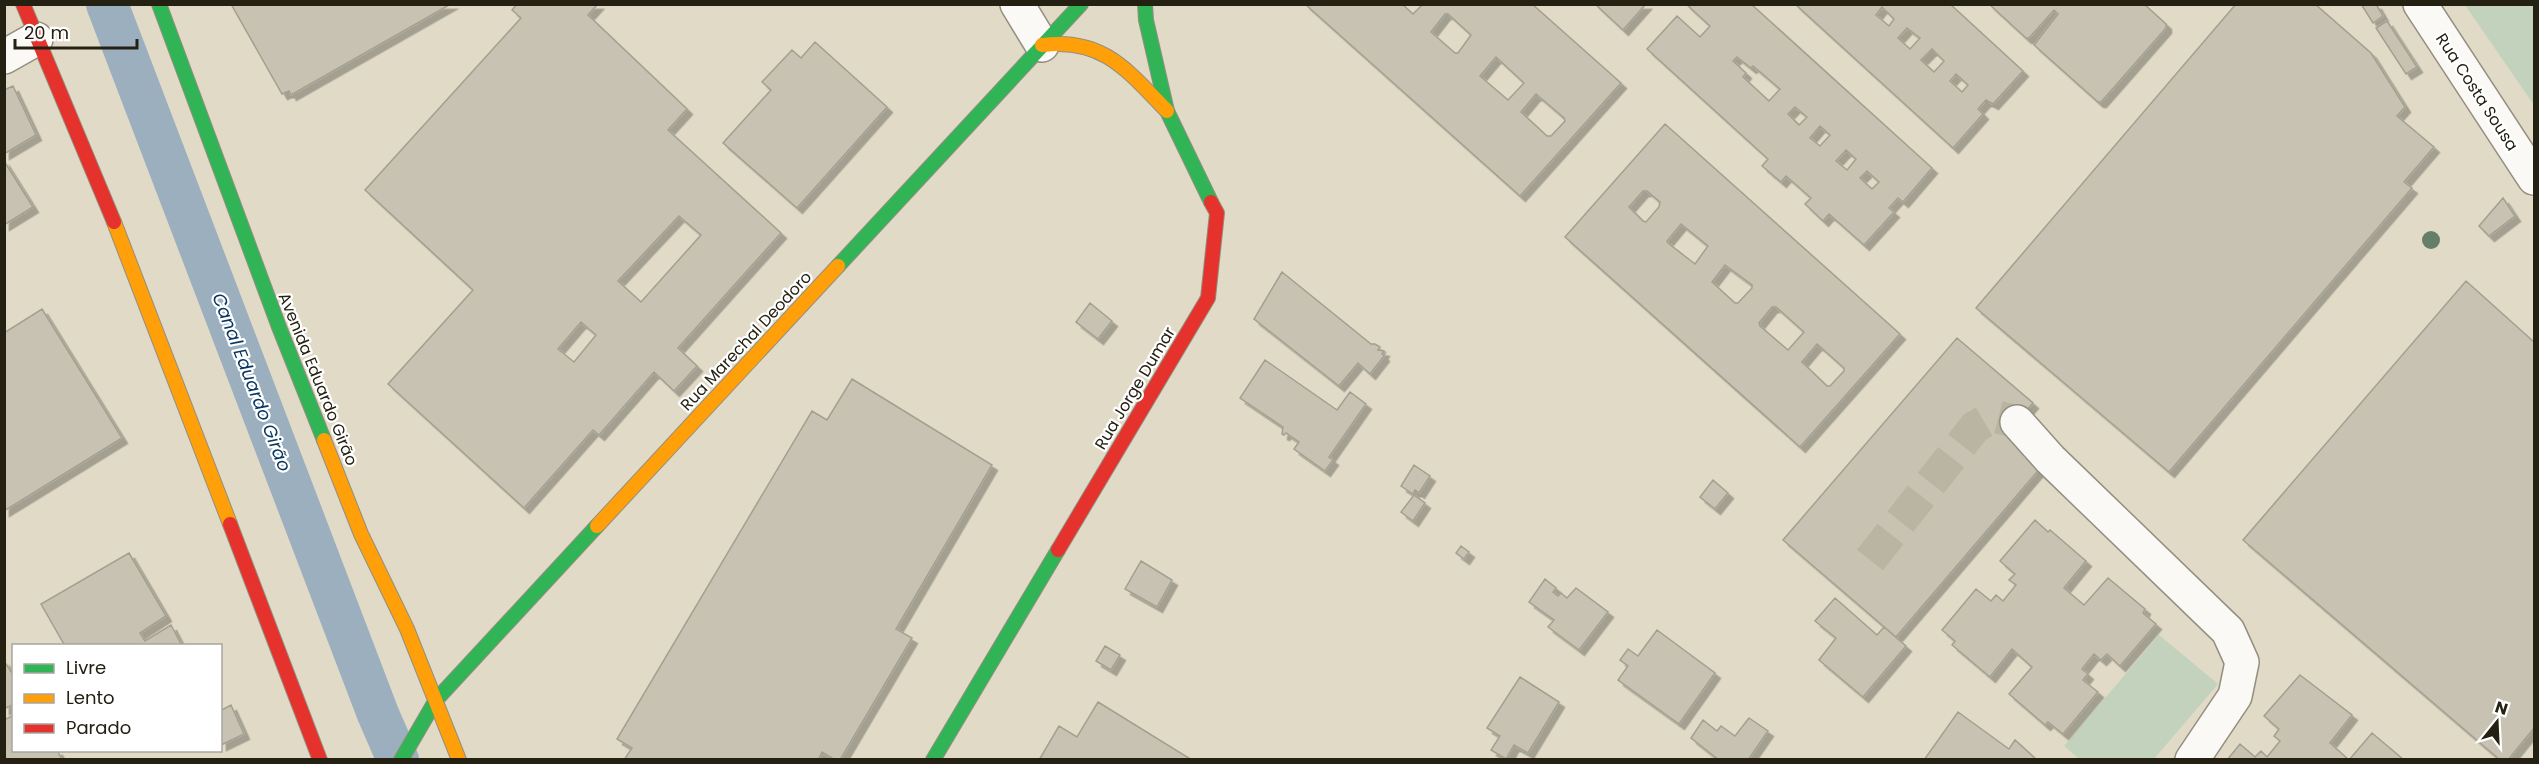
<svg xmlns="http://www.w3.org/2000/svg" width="2539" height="764" viewBox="0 0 2539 764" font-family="Poppins,sans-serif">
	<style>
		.green { fill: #c3d2bd }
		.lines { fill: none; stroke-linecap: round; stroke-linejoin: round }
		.canal { stroke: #9bafbf; stroke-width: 42 }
		.building { fill: #c7c2b1; stroke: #a4a090; stroke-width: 1.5; fill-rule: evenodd; filter: url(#shadow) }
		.street-tunnel { stroke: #bab5a2; stroke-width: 33; stroke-dasharray: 33 16; stroke-linecap: butt }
		.street-casing { stroke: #938f80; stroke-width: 36 }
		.fast-casing { stroke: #938f80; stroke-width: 16 }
		.slow-casing { stroke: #938f80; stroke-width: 16 }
		.jam-casing { stroke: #938f80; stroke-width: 16 }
		.street { stroke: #faf9f6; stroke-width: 33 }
		.fast { stroke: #30b455; stroke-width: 14 }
		.slow { stroke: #ff9f0a; stroke-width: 14 }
		.jam { stroke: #e5322d; stroke-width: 14 }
		.tree { fill: #657e67 }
		.labels { text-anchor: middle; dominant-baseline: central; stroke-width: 4.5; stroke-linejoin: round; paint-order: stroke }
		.street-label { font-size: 16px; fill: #242012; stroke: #fff }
		.water-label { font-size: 18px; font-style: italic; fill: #093962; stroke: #fff }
	</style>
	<defs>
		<filter id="shadow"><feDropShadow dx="5.5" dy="5.5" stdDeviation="0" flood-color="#0004"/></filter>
	</defs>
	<rect width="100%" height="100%" fill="#e0dac6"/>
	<path class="green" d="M2465,5H2534V105Z
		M2159,635L2218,684L2154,759H2079L2064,746Z"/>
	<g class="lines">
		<path class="canal" d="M107,4L378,714L398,760"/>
	</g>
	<path class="building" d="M231,4H451L291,95L289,91L282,94Z
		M517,4H598L588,15L687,109L668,130L781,233L678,348L697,366L674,391L654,372L599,435L593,430L524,508L388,384L473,290L365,190L521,18L512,10ZM679,216L701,235L641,302L618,281ZM581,322L596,335L574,362L558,349Z
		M1305,4H1402L1413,14L1423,4H1532L1621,83L1520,196ZM1445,14H1448L1471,35L1458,53H1455L1431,32ZM1496,57L1524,83L1508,100L1480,76ZM1536,94L1564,118L1565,121L1551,136H1547L1521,112Z
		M1595,4H1646L1623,30Z
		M1751,4L1932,168L1903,202L1898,198L1889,208L1894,212L1864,245L1829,214L1823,221L1805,204L1811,198L1786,176L1781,182L1762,166L1768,159L1647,49L1677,16L1700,37L1710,26L1686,4ZM1737,57L1751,68L1753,66L1780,89L1769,101L1743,77L1746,73L1733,61ZM1795,107L1807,117L1799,125L1788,114ZM1820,126L1830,135L1820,146L1810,138ZM1846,150L1856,159L1847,170L1836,161ZM1867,171L1879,182L1872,189L1860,178Z
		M1795,4H1950L2023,71L1993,104L1986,100L1978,109L1983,114L1953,148ZM1882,7L1894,19L1889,26L1876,15ZM1907,28L1920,38L1910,49L1898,38ZM1932,49L1944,61L1934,72L1921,60ZM1956,74L1968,85L1962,92L1950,81Z
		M1989,4H2144L2166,24V28L2101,102H2098L2034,45L2058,14L2054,10L2029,38H2026Z
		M2236,4H2315L2371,53L2405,107L2397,116L2434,147L2404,182L2412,188L2169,472L1976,308Z
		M2361,4H2376L2383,16L2373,23Z
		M2387,21L2417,67L2406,74L2376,28Z
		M815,42L887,107L797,208L723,143L771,90L762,82L792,50L801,58Z
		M13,86L36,135L4,154V90Z
		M1665,124L1900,334L1800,447L1565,237ZM1643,191H1647L1660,202L1659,207L1646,222L1643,221L1629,207ZM1681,224L1708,246L1695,264L1668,243L1667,241ZM1725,265L1752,285V288L1738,303H1735L1712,282ZM1772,307H1776L1804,332L1788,350L1760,326L1759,323ZM1817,344L1844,368V371L1830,386H1827L1802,362Z
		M4,161L33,207L4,225Z
		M2503,198L2515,216L2489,236L2479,226Z
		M1282,272L1371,344H1375L1380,347L1378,350L1384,351L1382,354L1384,356L1370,374L1358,363L1339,386L1254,319Z
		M2466,281L2534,342V728L2508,760H2500L2243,540Z
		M1090,303L1112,321L1098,339L1076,322Z
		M42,309L122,438L4,511V333Z
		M1957,338L2033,403L2012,428L2048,459L1896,637L1783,540Z
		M1265,360L1337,410L1350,392L1366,404L1329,457L1333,460L1325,471L1294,449L1299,442L1286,433L1284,435L1282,434L1283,427L1240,398Z
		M852,379L992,465L896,629L912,638L840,760H835L822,752L818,760H624L632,748L617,739L812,411L827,420Z
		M1414,465L1430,476L1419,493L1415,490L1413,494L1401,486Z
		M1713,480L1728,493L1715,509L1700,497Z
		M1414,495L1425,503L1413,521L1401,512Z
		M2035,520L2048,532L2050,530L2086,561L2064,588L2084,605L2108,578L2145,609L2143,613L2156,624L2120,666L2107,654L2101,660L2094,654L2082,669L2088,674L2083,680L2098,692L2063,734L2048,722L2045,725L2009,694L2032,667L2012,649L1990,677L1952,645L1955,641L1942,630L1976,589L1991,601L1996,595L2003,601L2016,585L2009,580L2015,574L2000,561Z
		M1461,546L1469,552L1464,559L1456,553Z
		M129,553L166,616L140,633L145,641L171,625L182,646H65L41,604Z
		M1141,561L1172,580L1157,607L1125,589Z
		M1545,579L1556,588L1553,592L1558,596L1561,593L1567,598L1576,588L1608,612L1579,650L1548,627L1554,620L1529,602Z
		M1835,598L1877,635L1884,627L1906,646L1863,697L1819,660L1836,638L1815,621Z
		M1657,630L1715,673L1679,724L1618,680L1628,666L1620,660L1628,649L1638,656Z
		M1105,646L1120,655L1111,670L1096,661Z
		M4,661L14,676V704L4,709Z
		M2300,675L2352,715L2330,743L2349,760H2227L2240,744L2255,757L2261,751L2267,757L2280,741L2274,736L2279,729L2264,716Z
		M1520,677L1559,702L1528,753L1514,745L1506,759L1491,750L1500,736L1487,728Z
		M1098,702L1192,760H1039L1059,726L1077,737Z
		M231,705L244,734L221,745L220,711Z
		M1958,712L2009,749L2015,740L2037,760H1924Z
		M14,715V750H57L62,760H4V720Z
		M1749,718L1768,731L1748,760H1719L1691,738L1703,720L1717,731L1721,726L1735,736Z
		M2372,733L2404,760H2349Z"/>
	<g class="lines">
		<path class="street-tunnel" d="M1870,560L1975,427L1994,416L2017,422"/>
		<defs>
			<path id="street" d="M1017,4L1042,45
				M2420,4L2534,178
				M4,57L36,39
				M2017,422L2050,459L2228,631L2242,662L2235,696L2192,760"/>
			<path id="fast" d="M159,4L279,327L324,440
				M1145,4L1146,20L1167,111L1211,202
				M838,266L1081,4
				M436,700L597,526
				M401,760L436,700
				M933,760L1058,550"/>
			<path id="slow" d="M1042,45C1103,37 1128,71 1167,111
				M114,222L230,524
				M324,440L361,534L407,629L459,760
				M597,526L838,266"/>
			<path id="jam" d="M23,4L114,222
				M230,524L320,760
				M1058,550L1208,298L1217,213L1211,202"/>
		</defs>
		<use href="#street" class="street-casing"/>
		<use href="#fast" class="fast-casing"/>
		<use href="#slow" class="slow-casing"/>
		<use href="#jam" class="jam-casing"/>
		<use href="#street" class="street"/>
		<use href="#fast" class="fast"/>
		<use href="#slow" class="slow"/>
		<use href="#jam" class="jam"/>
	</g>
	<circle class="tree" cx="2431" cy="240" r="9"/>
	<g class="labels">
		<g class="street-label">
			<text transform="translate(2477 92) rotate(57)">Rua Costa Sousa</text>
			<text transform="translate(746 341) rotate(-47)">Rua Marechal Deodoro</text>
			<text transform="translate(318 379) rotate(68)">Avenida Eduardo Girão</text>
			<text transform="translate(1135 388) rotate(-59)">Rua Jorge Dumar</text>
		</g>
		<g class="water-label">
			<text transform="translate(252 382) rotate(69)">Canal Eduardo Girão</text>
		</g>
	</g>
	<rect width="2539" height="764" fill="none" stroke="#242012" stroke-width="12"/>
	<rect x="12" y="644" width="210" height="108" fill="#ffffff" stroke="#a7a6a0" stroke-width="1.5"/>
	<rect x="24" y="664" width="30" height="9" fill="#30b455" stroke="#a7a6a0" stroke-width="1.5"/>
	<text x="66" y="674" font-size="18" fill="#242012">Livre</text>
	<rect x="24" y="694" width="30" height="9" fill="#ff9f0a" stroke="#a7a6a0" stroke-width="1.5"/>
	<text x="66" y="704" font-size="18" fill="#242012">Lento</text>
	<rect x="24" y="724" width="30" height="9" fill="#e5322d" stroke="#a7a6a0" stroke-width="1.5"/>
	<text x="66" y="734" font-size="18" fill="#242012">Parado</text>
	<g transform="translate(2497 722) rotate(18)" stroke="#ffffff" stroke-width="4.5" paint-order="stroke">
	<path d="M0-4.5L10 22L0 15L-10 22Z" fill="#242012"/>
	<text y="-9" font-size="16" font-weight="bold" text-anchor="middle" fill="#242012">N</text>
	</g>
	<path d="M15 39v9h122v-9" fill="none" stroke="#242012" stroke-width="3"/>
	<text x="24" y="39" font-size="18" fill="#242012" stroke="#ffffff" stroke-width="4.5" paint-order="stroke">20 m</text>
</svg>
